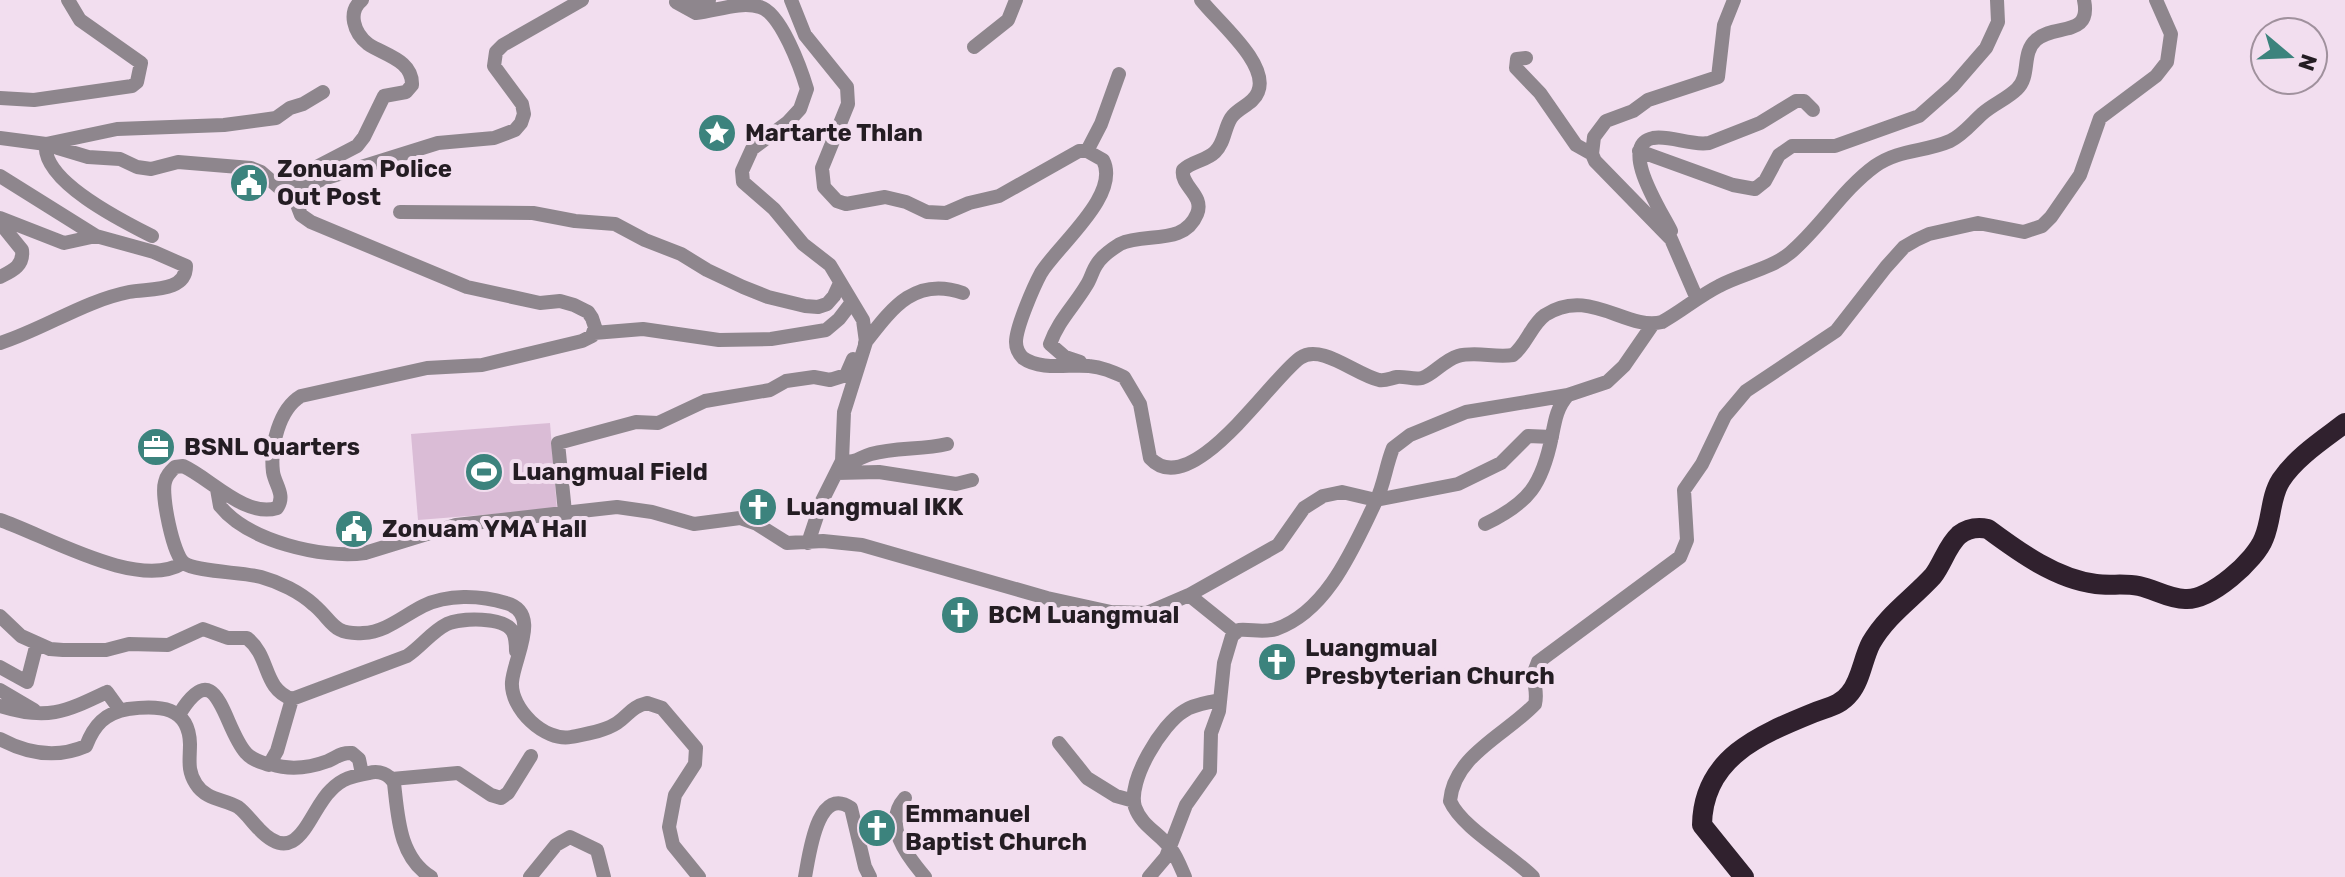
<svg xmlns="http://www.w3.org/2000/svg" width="2345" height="877" viewBox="0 0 2345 877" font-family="Rubik,sans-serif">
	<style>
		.green { fill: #dabcd6 }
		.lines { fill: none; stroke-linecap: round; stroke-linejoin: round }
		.minor { stroke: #8e868d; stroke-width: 14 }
		.highway { stroke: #30212e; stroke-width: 20 }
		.labels { text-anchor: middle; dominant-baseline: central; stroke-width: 8; stroke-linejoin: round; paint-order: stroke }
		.poi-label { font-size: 24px; font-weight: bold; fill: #241d23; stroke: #f2deef; text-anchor: start }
	</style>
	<rect width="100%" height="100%" fill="#f2deef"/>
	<path class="green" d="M550,423L557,509L418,520L411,434Z"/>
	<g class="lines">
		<path class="minor" d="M582,0L503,45L496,52L494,66L522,104L524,114L521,123L515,130L494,138L438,143L323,179L301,189L296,202L301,215L311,222L467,287L540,303L560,301L574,305L588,312L592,318L595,327L592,336L582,341L482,365L427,368L301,396C279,409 270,447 273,472C275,485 286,495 277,508C245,518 210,478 183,466L175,467C170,472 166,476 165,482C161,495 173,555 184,563C195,572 243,572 261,577C279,582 300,592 314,605C333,621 332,635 363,633C386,632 403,616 423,606C447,594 480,595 506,603C542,613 514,657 512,682C510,709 545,742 571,737C586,734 605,731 617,723C630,714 631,707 647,703L662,708L696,748L695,764L675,795L669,827L673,845L699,877
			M791,0L805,35L847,87L848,104L822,168L824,187L837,201L846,204L885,197L906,202L927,212L946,213L969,203L999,196L1079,151H1087L1103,160C1121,195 1058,245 1041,273C1034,286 1016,327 1016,342C1016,348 1019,354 1023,358C1041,371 1069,364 1089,366C1102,367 1113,372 1124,377L1140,404L1150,458C1191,503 1271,378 1300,358C1321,343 1356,375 1379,380C1386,381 1391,378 1397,377C1405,376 1414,380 1422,378C1433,375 1444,360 1458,356C1476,351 1495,358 1513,355C1527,344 1531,325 1545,315C1589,286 1626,331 1662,322C1682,311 1699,296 1719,286C1741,274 1771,269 1790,253C1821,227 1842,190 1875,166C1899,149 1925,152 1950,141C1963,135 1971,124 1982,114C1993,104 2007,99 2017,89C2031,76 2021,53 2036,40C2054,23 2092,38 2084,0
			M676,2L696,13C716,11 740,1 760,7C781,13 801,69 807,89L800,109L788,122L752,149L742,171L743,182L774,209L803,244L830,265L863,320L866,342L844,412L842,461L822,501L808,543
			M678,2L694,3L709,0
			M974,47L1008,20L1016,0
			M1526,58L1517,59L1516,68L1540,93L1576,145L1592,154
			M0,98L34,100L132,86L137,82L141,63L80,20L68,0
			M0,138L46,144L117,129L224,125L276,118L290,108L303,104L323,92
			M52,143L58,148L88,157L120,159L137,167L151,169L178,162L251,168L261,172L283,191
			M46,144C41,181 124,222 152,236
			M1087,151L1101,124L1119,74
			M1639,151L1733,185L1755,189L1765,181L1779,155L1792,146H1835L1919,116L1953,86L1986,48L1998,22L1997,0
			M0,176L96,236
			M296,202L285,195L284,184L357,146L364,137L384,96L406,92L412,85C413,60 384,55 368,44C354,33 347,12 362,0
			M400,212L533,213L575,221L615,224L645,240L681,254L707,270L743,287L768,297L805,306L818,307L827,304L834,296L840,283
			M0,218L64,243L96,236L154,252L186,266C186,293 148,288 129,292C84,301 44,329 0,343
			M0,223L22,250C24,266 12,271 0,277
			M1671,231C1663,214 1617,145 1653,138C1671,135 1690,146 1709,143L1760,123L1796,101H1804L1813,110
			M1697,299L1671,239L1595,161L1592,154L1594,137L1606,121L1633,111L1648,100L1718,77L1724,25L1734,0
			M594,333L643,329L719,340L771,339L826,330L839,319L852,302
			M865,343C892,308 915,276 963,293
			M1080,362L1065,357L1050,344C1058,321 1074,306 1086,286C1091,279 1092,271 1097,264C1102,256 1112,249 1120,244C1145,232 1184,246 1197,214C1205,195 1180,186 1183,170C1192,161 1206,161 1215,152C1225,142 1224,129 1231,118C1238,107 1253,105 1258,92C1270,64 1217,21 1201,0
			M842,461C855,464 860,457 871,454C895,447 922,450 947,444
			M837,473L879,472L956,484L972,480
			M217,489L220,506C248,541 322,559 365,553L456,525L617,507L652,512L694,524L740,518L757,524L787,543L823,541L862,545L1047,598L1111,612L1147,613L1189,595L1235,632
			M565,512L558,443L636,422L658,423L705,401L770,390L786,381L814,377L830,380L846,375L853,359
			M0,520C45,535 138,591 183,563
			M1485,524C1529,503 1542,485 1552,436C1555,420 1557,407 1568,395
			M1189,595L1278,545L1304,508L1323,496L1342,492L1376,500L1458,484L1501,463L1528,436L1552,437
			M0,616L21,636L50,649L63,650H106L129,644L168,645L203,629L228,638H247C271,657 262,688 292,699L407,656C422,646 431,632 447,624C461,618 504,616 513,632C516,638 516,645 516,651
			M0,667L27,682L37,643
			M0,690L34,710
			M0,706C47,721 65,712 107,692L120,710
			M180,713C218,652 223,728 246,753C252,760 261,762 269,765L277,751L292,699
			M0,739C28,754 56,759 86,746C94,725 105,713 128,709C159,705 189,706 190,744C190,760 187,770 196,784C206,800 224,799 238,807C246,813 252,822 259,829C299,871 309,810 331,790C342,778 353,776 369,773C379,770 389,774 394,783C398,817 399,857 431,877
			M1059,743L1087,778L1116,796L1134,801
			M271,764C289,770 309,768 328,761C337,757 342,752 352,753L359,759L362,774
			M392,779L458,773L491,795L501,798L508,793L531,756
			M905,798C882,824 907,856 925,877
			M530,877L556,845L570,837L597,850L604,877
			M805,877C809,857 817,784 851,808L865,867L870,877
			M1149,877L1166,857L1186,805L1210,771L1211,733L1219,711L1224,663L1232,636L1239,630C1251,629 1264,633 1276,629C1328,611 1354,546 1376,501C1384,485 1386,465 1393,448L1410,435L1466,412L1568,395L1607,382L1624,366L1653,324
			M1185,877C1181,868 1177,857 1171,849C1160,833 1142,827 1135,807C1127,781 1162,724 1184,711C1194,704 1208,703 1219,700
			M1533,877C1510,854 1462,828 1450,801C1454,755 1507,734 1535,704C1539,688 1529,680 1538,662L1680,557L1687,540L1684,490L1702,464L1725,416L1746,391L1836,331L1886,267L1904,247L1916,240L1929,234L1978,223L2024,232L2042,226L2051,217L2080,175L2100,118L2156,76L2167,62L2171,34L2156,0"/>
		<path class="highway" d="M1744,877L1702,825C1703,758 1759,735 1813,713C1828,707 1840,706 1850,693C1861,680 1863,658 1871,643C1887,615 1912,599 1933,576C1943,563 1947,546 1959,535C1968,528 1978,527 1988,529C2019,552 2056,579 2096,584C2110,586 2124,583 2139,586C2154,589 2169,599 2185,599C2210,601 2256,560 2264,538C2272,519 2270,497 2281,480C2296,457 2324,439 2345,423"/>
	</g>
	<defs>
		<symbol id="sight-disc" viewBox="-11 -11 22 22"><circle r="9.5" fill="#3c837d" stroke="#f2deef"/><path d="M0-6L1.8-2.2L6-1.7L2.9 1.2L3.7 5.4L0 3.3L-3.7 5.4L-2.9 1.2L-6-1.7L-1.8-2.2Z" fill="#fff"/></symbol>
		<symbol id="civic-disc" viewBox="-11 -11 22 22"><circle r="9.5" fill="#3c837d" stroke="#f2deef"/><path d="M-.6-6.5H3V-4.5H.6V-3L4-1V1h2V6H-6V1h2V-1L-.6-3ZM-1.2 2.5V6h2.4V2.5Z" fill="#fff"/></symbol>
		<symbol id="office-disc" viewBox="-11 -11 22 22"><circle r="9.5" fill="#3c837d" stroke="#f2deef"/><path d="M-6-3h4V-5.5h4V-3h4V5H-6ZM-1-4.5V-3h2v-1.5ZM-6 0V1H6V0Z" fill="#fff"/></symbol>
		<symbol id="stadium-disc" viewBox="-11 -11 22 22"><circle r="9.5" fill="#3c837d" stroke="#f2deef"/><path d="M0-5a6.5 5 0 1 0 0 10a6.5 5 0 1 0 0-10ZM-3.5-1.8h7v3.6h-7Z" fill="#fff"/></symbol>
		<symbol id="church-disc" viewBox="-11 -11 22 22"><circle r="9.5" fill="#3c837d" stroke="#f2deef"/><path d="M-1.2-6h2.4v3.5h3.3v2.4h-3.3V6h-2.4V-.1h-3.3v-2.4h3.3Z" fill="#fff"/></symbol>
	</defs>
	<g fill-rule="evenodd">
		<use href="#sight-disc" x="695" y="111" width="44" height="44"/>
		<use href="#civic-disc" x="227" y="161" width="44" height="44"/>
		<use href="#office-disc" x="134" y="425" width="44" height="44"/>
		<use href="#stadium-disc" x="462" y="450" width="44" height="44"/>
		<use href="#church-disc" x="736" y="485" width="44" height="44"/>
		<use href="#civic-disc" x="332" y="507" width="44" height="44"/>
		<use href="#church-disc" x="938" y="593" width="44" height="44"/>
		<use href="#church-disc" x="1255" y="640" width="44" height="44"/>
		<use href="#church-disc" x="855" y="806" width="44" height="44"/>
	</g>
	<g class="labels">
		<g class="poi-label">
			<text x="745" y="133">Martarte Thlan</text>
			<text x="277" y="169">Zonuam Police<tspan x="277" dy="28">Out Post</tspan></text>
			<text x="184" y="447">BSNL Quarters</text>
			<text x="512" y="472">Luangmual Field</text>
			<text x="786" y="507">Luangmual IKK</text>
			<text x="382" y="529">Zonuam YMA Hall</text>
			<text x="988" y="615">BCM Luangmual</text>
			<text x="1305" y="648">Luangmual<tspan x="1305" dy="28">Presbyterian Church</tspan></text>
			<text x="905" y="814">Emmanuel<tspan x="905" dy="28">Baptist Church</tspan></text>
		</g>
	</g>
	<g transform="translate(2289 56) rotate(109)"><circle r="38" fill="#f2deef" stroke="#a0919d" stroke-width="2"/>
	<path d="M0-6L14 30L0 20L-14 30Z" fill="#3c837d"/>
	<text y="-12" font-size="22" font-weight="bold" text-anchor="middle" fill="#241d23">N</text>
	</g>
</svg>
